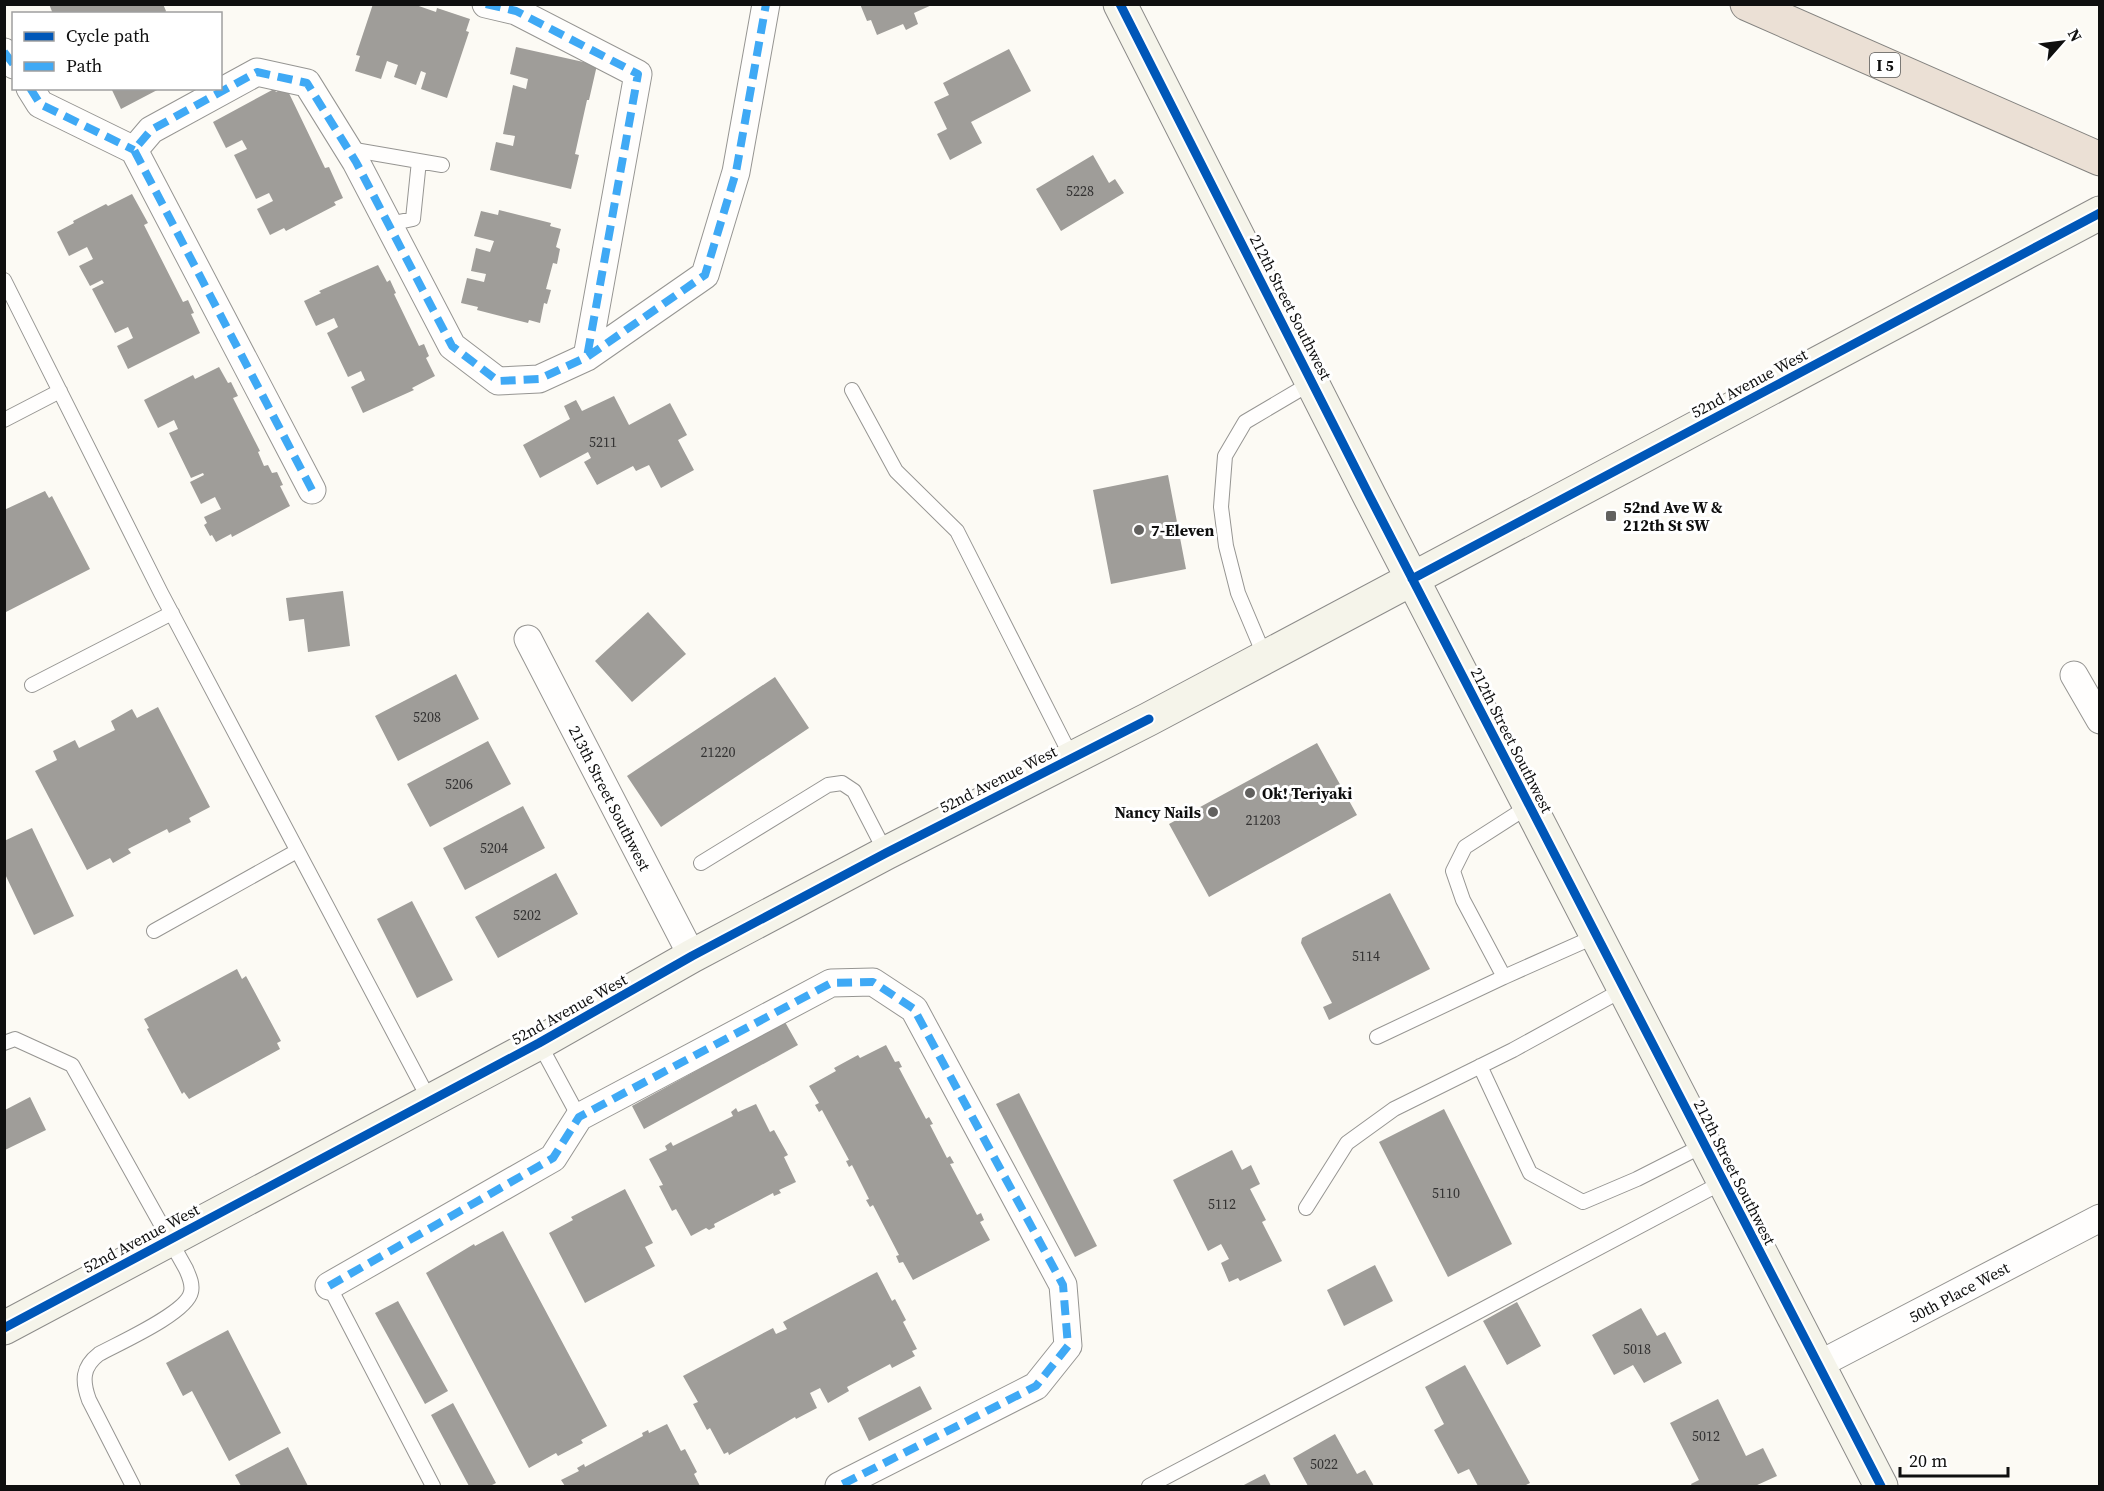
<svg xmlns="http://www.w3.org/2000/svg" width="2104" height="1491" viewBox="0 0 2104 1491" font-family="'Source Serif 4',serif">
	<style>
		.building { fill: #9f9d99 }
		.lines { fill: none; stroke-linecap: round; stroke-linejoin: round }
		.lane-casing { stroke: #969592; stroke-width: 16 }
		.street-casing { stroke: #969592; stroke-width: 29 }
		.secondary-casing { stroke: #8c8b89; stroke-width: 35 }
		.highway-casing { stroke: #83827f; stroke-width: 35 }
		.lane { stroke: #fffefd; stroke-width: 14 }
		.street { stroke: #fffefd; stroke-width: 27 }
		.secondary { stroke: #f5f4ea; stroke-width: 33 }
		.highway { stroke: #ebe0d5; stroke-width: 33 }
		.quiet { stroke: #3fa9f5; stroke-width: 8; stroke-dasharray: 15 8; stroke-linecap: butt }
		.cycleway-casing { stroke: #fff; stroke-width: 13 }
		.cycleway { stroke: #0057b8; stroke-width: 9 }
		.poi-dot { fill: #62615f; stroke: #fff; stroke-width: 2 }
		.labels { text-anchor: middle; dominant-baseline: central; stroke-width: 6; stroke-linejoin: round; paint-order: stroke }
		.number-label { font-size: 14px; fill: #333232 }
		.shield { fill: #fff; stroke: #575757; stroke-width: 1.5 }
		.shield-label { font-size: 15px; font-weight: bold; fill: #0f0f0f }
		.street-label { font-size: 16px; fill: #0f0f0f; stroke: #fff }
		.poi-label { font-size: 16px; font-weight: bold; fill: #0f0f0f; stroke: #fff; text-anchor: start }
	</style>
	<rect width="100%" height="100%" fill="#fcfaf4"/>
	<path class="building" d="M49,4H163L166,11L164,14H53Z
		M373,4H413L436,12L437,8L470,19L466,31L469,32L447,98L421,89L426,73L421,71L416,85L394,77L398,65L387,61L381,79L355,71L360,56L356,55Z
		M860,4H934L914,13L918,24L906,30L903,24L877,35L871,20L867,21Z
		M516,47L597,65L589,100H587L575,154L579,155L571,189L490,170L496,142L513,146L515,136L503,134L513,85L526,89L528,79L510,74Z
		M1009,49L1031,91L971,122L982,143L950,160L937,134L947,129L934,102L949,95L943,83Z
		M286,87L325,168L329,167L343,198L334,202L336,205L286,231L284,228L270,235L257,209L273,201L269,193L256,199L234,155L247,149L242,140L226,148L213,122L274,89L276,92Z
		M111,88H161L121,109Z
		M1093,155L1109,183L1115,179L1124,193L1061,231L1036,189Z
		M132,194L148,223L144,225L183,302L188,300L194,313L191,314L200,333L128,369L117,346L133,338L128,327L115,333L92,289L104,283L102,280L90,286L79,266L93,259L87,247L69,256L57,232L74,223L73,221L106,204L108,206Z
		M499,210L551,223L550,226L561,229L556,247L560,249L557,264L553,263L546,289L551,290L547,304L544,303L540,323L529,320L528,323L477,310L478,307L461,303L467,278L484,282L486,274L471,271L476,248L490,252L494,241L474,236L481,211L498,215Z
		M378,265L387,282L390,280L396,293L394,294L419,346L424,344L429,356L426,358L435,376L412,388L414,390L363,413L351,387L365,380L361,371L348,377L327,333L338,327L334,318L316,326L304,301L321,293L319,291Z
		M219,367L228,383L231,382L238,396L233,398L260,451L258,452L264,466L268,465L272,473L277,472L283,485L280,486L290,506L232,537L231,534L216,542L212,535L210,536L204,525L207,523L204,517L221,509L215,497L201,504L190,482L204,475L203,473L191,478L169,433L178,429L174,420L158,428L144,400L193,375L195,379Z
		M614,396L629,425L670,403L687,435L678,440L694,470L661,488L649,465L636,471L633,466L597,485L584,462L591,458L588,452L540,478L523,445L570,419L564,406L576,400L582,411Z
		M1168,475L1186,569L1111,584L1093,490Z
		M45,491L49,498L52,496L90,569L4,613V510Z
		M343,591L350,646L308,652L304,619L289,621L286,598Z
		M648,612L686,654L632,702L595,661Z
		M456,674L479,719L398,761L375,716Z
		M775,677L809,728L661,827L627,776Z
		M158,707L210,807L189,818L191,822L169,833L167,829L128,849L131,853L113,863L110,858L87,870L35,771L57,760L53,751L75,740L79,748L115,730L111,721L132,709L137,718Z
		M488,741L511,784L430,827L407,784Z
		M1317,743L1357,815L1209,897L1169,824Z
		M523,806L545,848L465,890L443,848Z
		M32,828L74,916L34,935L4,872V841Z
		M556,873L578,914L498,958L475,917Z
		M1390,893L1430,969L1329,1020L1323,1007L1332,1003L1301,943L1302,938Z
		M412,901L453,980L417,998L377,919Z
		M237,969L242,979L246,976L281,1041L277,1043L280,1049L189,1099L184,1092L182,1094L147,1029L149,1028L144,1019Z
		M785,1022L798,1045L644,1129L632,1106Z
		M886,1045L895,1062L899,1061L902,1067L899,1068L926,1119L929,1117L933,1124L930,1125L947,1158L950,1156L954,1163L950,1164L977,1215L981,1213L984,1220L980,1222L990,1240L913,1280L903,1262L899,1263L896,1256L899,1255L873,1205L870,1207L866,1200L869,1199L852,1165L849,1167L846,1161L849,1160L822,1110L819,1112L815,1105L819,1103L809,1086L836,1071L834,1068L858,1055L860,1058Z
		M1019,1093L1097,1246L1075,1257L996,1104Z
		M30,1097L46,1130L5,1150V1110Z
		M756,1104L770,1132L774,1130L788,1155L784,1157L796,1182L779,1190L781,1193L774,1196L773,1193L714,1224L715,1227L709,1230L706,1228L691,1236L676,1209L672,1211L659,1186L663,1185L649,1159L667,1150L665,1146L671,1142L673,1146L733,1116L731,1112L736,1108L738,1112Z
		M1444,1109L1512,1244L1448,1277L1379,1142Z
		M1232,1150L1242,1170L1251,1165L1260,1184L1250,1189L1266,1220L1262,1222L1282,1261L1240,1281L1238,1278L1229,1282L1221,1263L1229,1259L1221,1244L1208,1251L1173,1180Z
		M625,1189L653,1243L645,1247L655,1266L585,1303L549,1233L573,1220L571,1217Z
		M503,1231L607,1426L581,1440L583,1443L558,1456L556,1453L529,1468L426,1273L474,1244L475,1246Z
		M1375,1265L1393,1301L1344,1326L1327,1290Z
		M877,1272L892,1301L895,1299L906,1320L903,1322L917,1349L912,1351L915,1356L892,1368L890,1364L847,1387L849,1391L828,1403L820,1388L810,1393L817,1408L796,1419L795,1417L729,1455L728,1452L724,1454L710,1428L707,1430L693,1404L698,1402L683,1376L773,1328L776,1334L787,1329L783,1322Z
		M398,1301L448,1391L425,1404L375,1313Z
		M1517,1302L1541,1346L1507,1365L1483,1321Z
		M1641,1308L1657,1336L1665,1332L1682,1363L1644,1383L1633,1365L1614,1375L1592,1335Z
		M228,1330L281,1433L229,1461L192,1391L183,1396L166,1363Z
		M1465,1365L1530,1483L1524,1486H1478L1469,1469L1458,1474L1434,1430L1444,1424L1425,1387Z
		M920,1386L932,1409L869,1441L858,1418Z
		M1718,1399L1746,1456L1763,1448L1777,1476L1755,1486H1692L1691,1484L1699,1480L1670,1423Z
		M453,1403L496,1483L490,1486H469L431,1415Z
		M667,1424L681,1451L685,1449L697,1472L694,1474L700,1486H565L561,1480L579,1471L577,1468L584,1464L585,1467L643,1436L642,1433L648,1430L649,1433Z
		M1335,1434L1357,1474L1365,1470L1374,1486H1308L1293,1458Z
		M288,1447L308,1486H241L235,1475Z
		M1265,1474L1271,1486H1242Z"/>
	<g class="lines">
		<defs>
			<path id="lane" d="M349,149L442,165
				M389,224L413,219L419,161
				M4,280L161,593L430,1101
				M852,390L896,471L957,531L1072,758
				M4,420L60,391
				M1265,657L1238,593L1226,546L1221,507L1225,456L1245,422L1311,383
				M32,685L172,613
				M1529,806L1465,847L1453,871L1463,900L1504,977L1596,936
				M701,863L828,785L842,783L854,791L886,853
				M154,931L297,851
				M1377,1037L1504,977
				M4,1043L15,1039L72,1065L186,1269C189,1276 193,1284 191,1292C187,1313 119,1343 99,1354C82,1367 82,1381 89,1400L133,1486
				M539,1043L579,1117
				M1480,1066L1530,1173L1583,1202L1637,1179L1704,1145
				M1306,1208L1347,1143L1394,1109L1513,1050L1624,989
				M329,1286L433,1486
				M1149,1486L1723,1182"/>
			<path id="street" d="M486,4L516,11L638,74L587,357
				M4,52L14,65
				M30,88L40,104L134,150
				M312,490L134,150L151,130L257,72L307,83L356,162L452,346L498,381L539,379L587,357L705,275L736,172L766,4
				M528,639L692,956
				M2074,675L2100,720
				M329,1286L553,1158L579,1117L831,983L873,982L914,1009L1063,1285L1068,1346L1036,1386L839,1486
				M1818,1365L2100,1218"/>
			<path id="secondary" d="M1120,4L1370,497L1881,1486
				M4,1328L539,1043L692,956L886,853L1149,719L2100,213"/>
			<path id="highway" d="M1747,4L2100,159"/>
		</defs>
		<use href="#lane" class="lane-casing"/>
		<use href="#street" class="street-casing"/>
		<use href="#secondary" class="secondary-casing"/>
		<use href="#highway" class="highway-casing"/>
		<use href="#lane" class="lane"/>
		<use href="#street" class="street"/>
		<use href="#secondary" class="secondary"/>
		<use href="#highway" class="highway"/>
		<path class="quiet" d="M486,4L516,11L638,74L587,357
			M4,52L14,65
			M30,88L40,104L134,150
			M312,490L134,150L151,130L257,72L307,83L356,162L452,346L498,381L539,379L587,357L705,275L736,172L766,4
			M329,1286L553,1158L579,1117L831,983L873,982L914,1009L1063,1285L1068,1346L1036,1386L839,1486"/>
		<defs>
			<path id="cycleway" d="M1120,4L1370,497L1881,1486
				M1412,579L2100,213
				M4,1328L539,1043L692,956L886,853L1149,719"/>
		</defs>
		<use href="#cycleway" class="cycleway-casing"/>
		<use href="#cycleway" class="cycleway"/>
	</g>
	<g class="poi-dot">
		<rect x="1605" y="510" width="12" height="12" rx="3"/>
		<circle cx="1139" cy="530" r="6"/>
		<circle cx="1250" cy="793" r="6"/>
		<circle cx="1213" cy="812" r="6"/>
	</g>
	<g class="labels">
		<g class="number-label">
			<text x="1080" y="191">5228</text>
			<text x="603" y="442">5211</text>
			<text x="427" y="717">5208</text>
			<text x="718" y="752">21220</text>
			<text x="459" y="784">5206</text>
			<text x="1263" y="820">21203</text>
			<text x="494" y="848">5204</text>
			<text x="527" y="915">5202</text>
			<text x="1366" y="956">5114</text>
			<text x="1446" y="1193">5110</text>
			<text x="1222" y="1204">5112</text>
			<text x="1637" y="1349">5018</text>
			<text x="1706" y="1436">5012</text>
			<text x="1324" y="1464">5022</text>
		</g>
		<rect class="shield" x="1870" y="53" width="30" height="24" rx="4.5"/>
		<g class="shield-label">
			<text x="1885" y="65">I 5</text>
		</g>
		<g class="street-label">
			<text transform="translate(1291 307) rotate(63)">212th Street Southwest</text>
			<text transform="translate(1749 383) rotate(-28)">52nd Avenue West</text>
			<text transform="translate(1512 740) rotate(63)">212th Street Southwest</text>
			<text transform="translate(998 779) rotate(-27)">52nd Avenue West</text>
			<text transform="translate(610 798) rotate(63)">213th Street Southwest</text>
			<text transform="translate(569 1009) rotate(-29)">52nd Avenue West</text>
			<text transform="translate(1735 1172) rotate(63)">212th Street Southwest</text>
			<text transform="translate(141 1238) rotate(-28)">52nd Avenue West</text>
			<text transform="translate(1959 1292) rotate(-28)">50th Place West</text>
		</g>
		<g class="poi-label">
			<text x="1623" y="507">52nd Ave W &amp;<tspan x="1623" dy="18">212th St SW</tspan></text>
			<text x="1151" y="530">7-Eleven</text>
			<text x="1262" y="793">Ok! Teriyaki</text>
			<text x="1201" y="812" text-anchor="end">Nancy Nails</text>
		</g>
	</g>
	<rect width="2104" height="1491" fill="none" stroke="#0f0f0f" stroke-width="12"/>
	<rect x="12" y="12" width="210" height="78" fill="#ffffff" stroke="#9f9f9f" stroke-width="1.5"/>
	<rect x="24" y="32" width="30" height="9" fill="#0057b8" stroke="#9f9f9f" stroke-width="1.5"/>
	<text x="66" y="42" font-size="18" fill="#0f0f0f">Cycle path</text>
	<rect x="24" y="62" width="30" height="9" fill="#3fa9f5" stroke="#9f9f9f" stroke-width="1.5"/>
	<text x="66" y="72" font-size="18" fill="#0f0f0f">Path</text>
	<g transform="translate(2062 42) rotate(62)" stroke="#ffffff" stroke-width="4.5" paint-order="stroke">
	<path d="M0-4.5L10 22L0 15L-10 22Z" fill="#0f0f0f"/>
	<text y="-9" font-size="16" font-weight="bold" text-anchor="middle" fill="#0f0f0f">N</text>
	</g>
	<path d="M1900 1467v9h108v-9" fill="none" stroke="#0f0f0f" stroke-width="3"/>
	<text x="1909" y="1467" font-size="18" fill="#0f0f0f" stroke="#ffffff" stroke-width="4.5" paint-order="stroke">20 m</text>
</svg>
